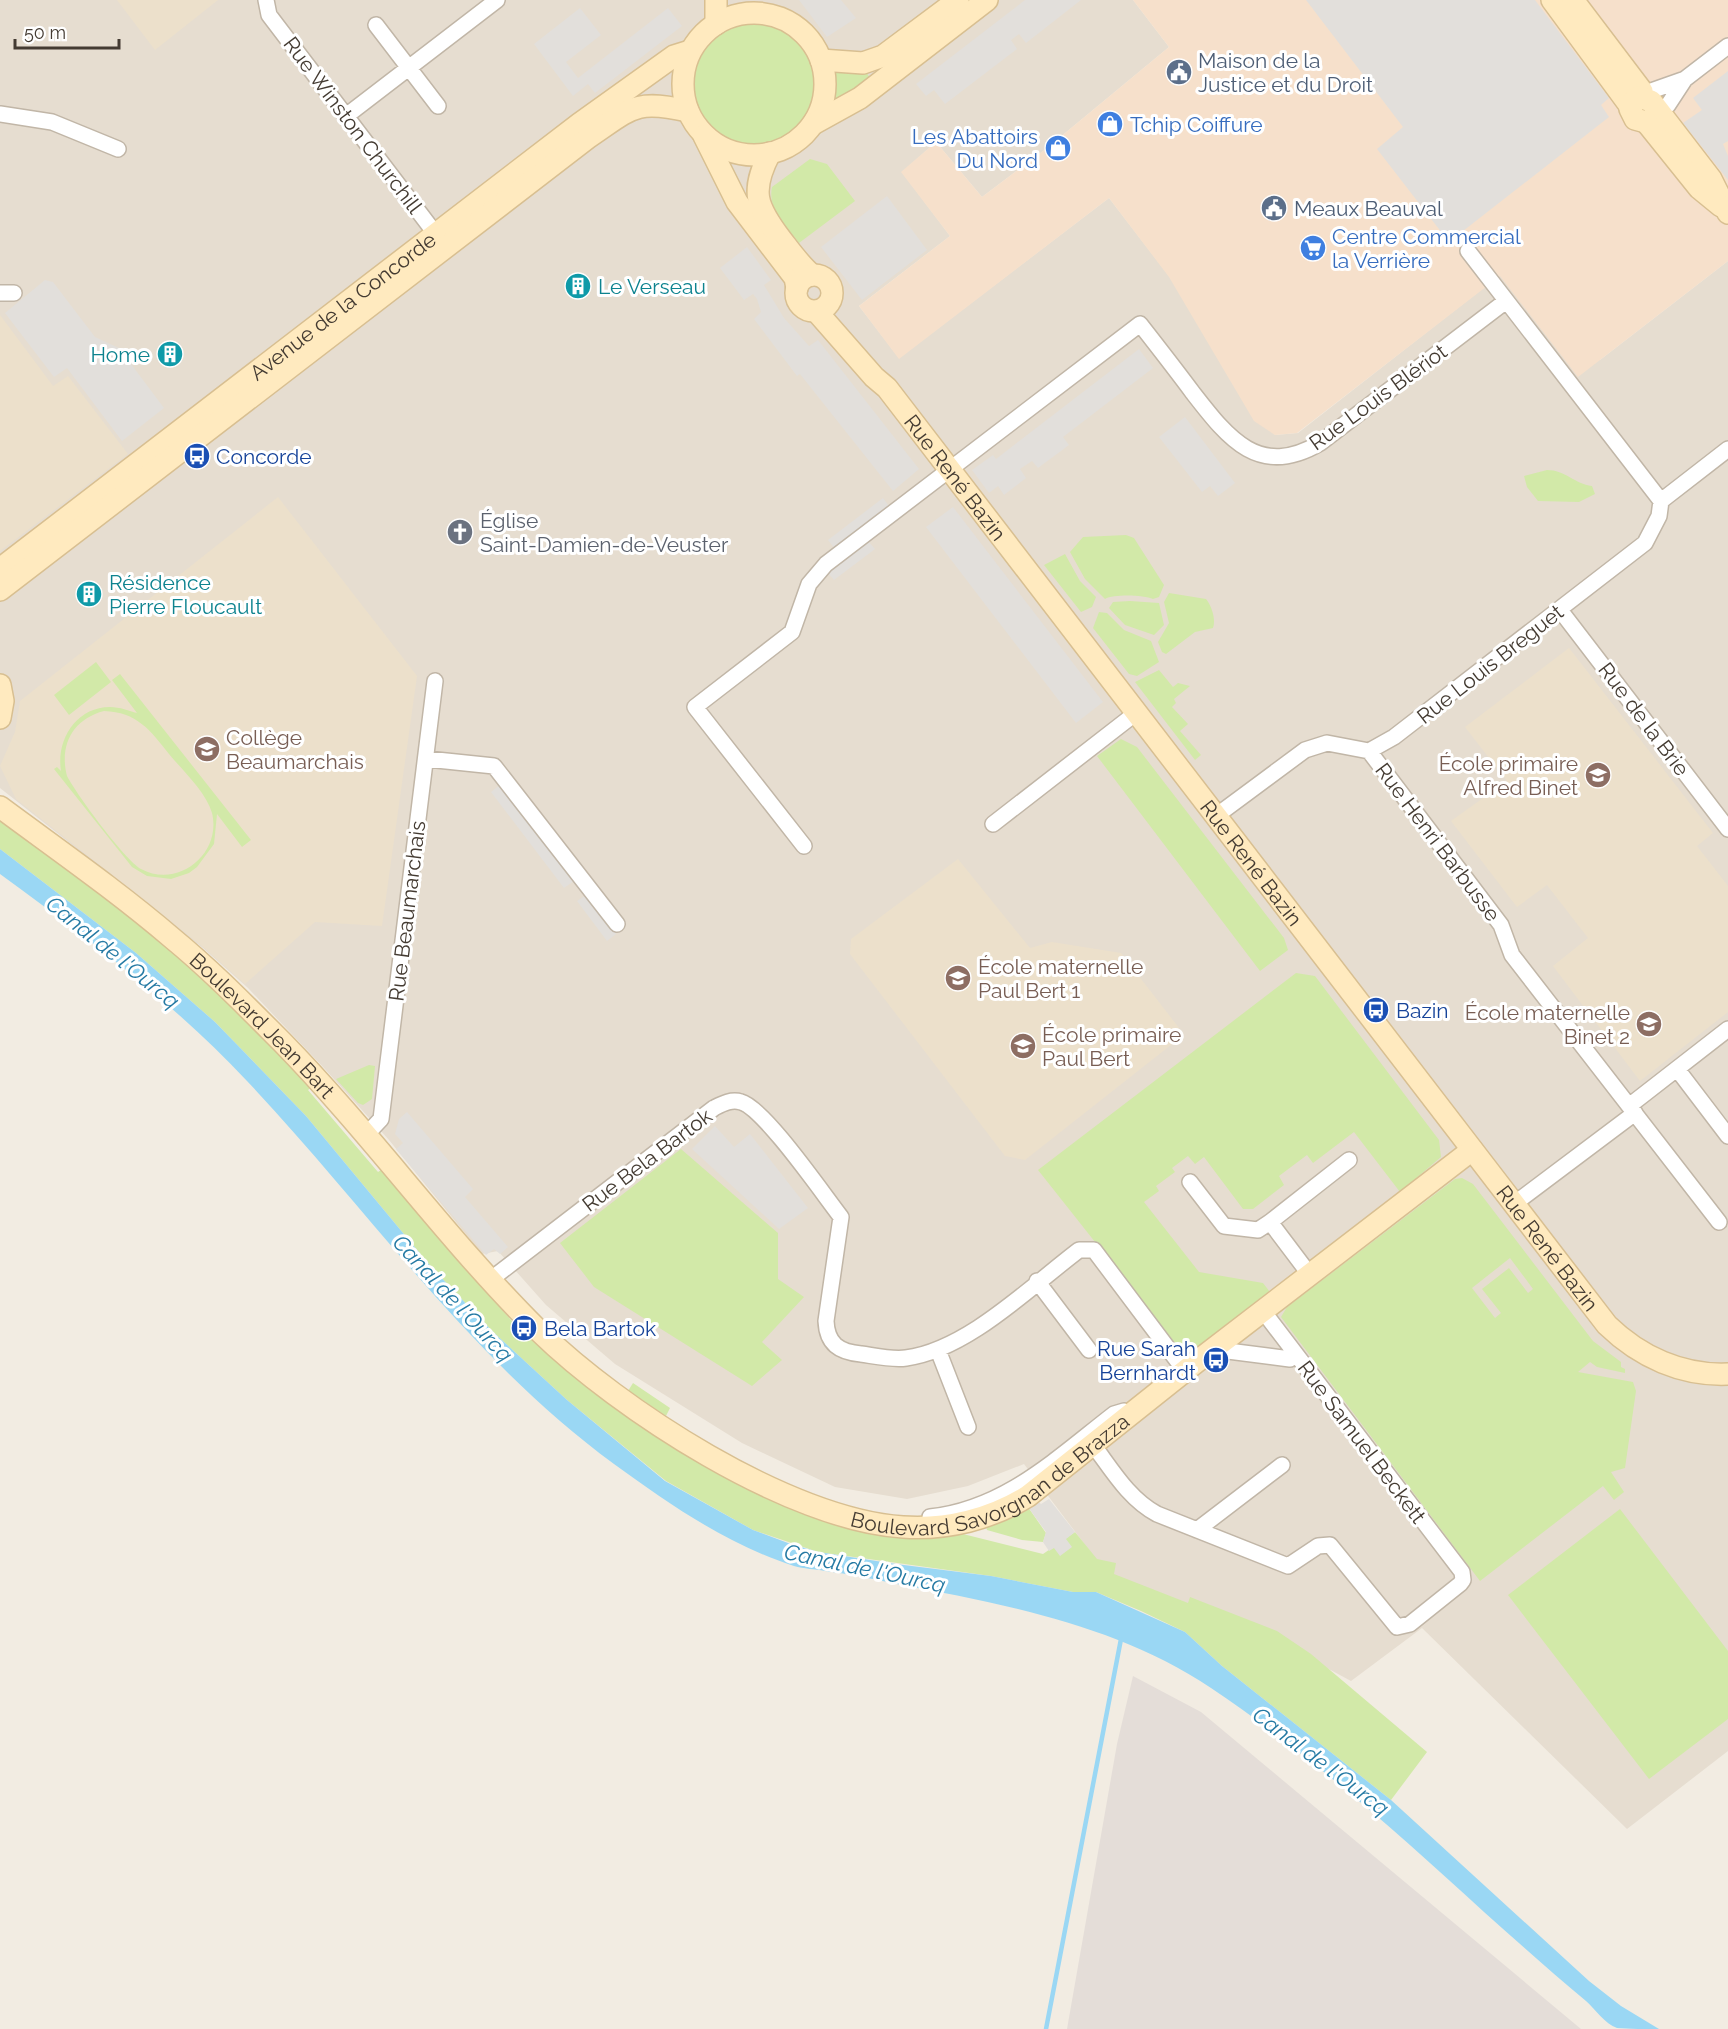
<svg xmlns="http://www.w3.org/2000/svg" width="1728" height="2029" viewBox="0 0 1728 2029" font-family="Raleway,sans-serif">
	<style>
		.residential { fill: #e6ddd0 }
		.commercial { fill: #f6e0cb }
		.industrial { fill: #e4ddd8 }
		.education { fill: #ece0cb }
		.green { fill: #d2e9a8; fill-rule: evenodd }
		.parking { fill: #e2dfdb }
		.water { fill: #9ad7f4 }
		.lines { fill: none; stroke-linecap: round; stroke-linejoin: round }
		.stream { stroke: #9ad7f4; stroke-width: 4.5 }
		.street-casing { stroke: #c1b6a7; stroke-width: 18 }
		.secondary-casing { stroke: #d8bf91; stroke-width: 24 }
		.street { stroke: #fff; stroke-width: 15 }
		.secondary { stroke: #ffeabf; stroke-width: 21 }
		.labels { text-anchor: middle; dominant-baseline: central; stroke-width: 6; stroke-linejoin: round; paint-order: stroke }
		.service-label { font-size: 21px; fill: #4e5e75; stroke: #fff; text-anchor: start }
		.shop-label { font-size: 21px; fill: #366cbe; stroke: #fff; text-anchor: start }
		.street-label { font-size: 21px; fill: #443b32; stroke: #fff }
		.culture-label { font-size: 21px; fill: #0d838f; stroke: #fff; text-anchor: start }
		.transit-label { font-size: 21px; fill: #164399; stroke: #fff; text-anchor: start }
		.worship-label { font-size: 21px; fill: #5b616d; stroke: #fff; text-anchor: start }
		.education-label { font-size: 21px; fill: #785e54; stroke: #fff; text-anchor: start }
		.water-label { font-size: 22px; font-style: italic; fill: #257aa4; stroke: #fff }
	</style>
	<rect width="100%" height="100%" fill="#f2ece2"/>
	<path class="residential" d="M0,0H1133L1169,47L1047,148L982,197L936,142L902,172L950,236L859,306L899,358L1109,198L1169,276L1275,435L1298,433L1500,275L1600,360L1728,261V1751L1627,1829L1422,1628L1351,1681L1275,1640L1107,1574L1024,1464L968,1486L907,1499L835,1487L742,1443L615,1364L546,1305L498,1251L482,1254L389,1140L324,1068L248,988L203,948L0,788Z"/>
	<path class="commercial" d="M1133,0H1728V261L1578,377L1500,276L1297,433L1275,435L1254,421L1169,277L1109,198L899,359L859,306L950,236L901,172L936,142L982,197L1047,148L1169,47Z"/>
	<path class="industrial" d="M1133,1676L1201,1712L1581,2029H1067L1117,1744Z"/>
	<path class="education" d="M117,0H218L155,50Z
		M0,315L53,386L68,376L128,454L0,551Z
		M278,497L417,676L382,926L315,922L245,984L203,947L16,799L0,766L15,732L20,701Z
		M1569,648L1713,833L1697,846L1728,886V1012L1640,1081L1553,966L1588,938L1547,885L1517,907L1451,821L1507,781L1465,727Z
		M958,859L1030,948L1052,942L1121,953L1179,1028L1176,1041L1025,1160L1005,1156L850,954L851,939Z"/>
	<path class="green" d="M692 83a62 62 0 1 1 124 0a62 62 0 1 1-124 0Z
		M864,68L871,80L830,103L831,69Z
		M810,159L827,164L855,201L799,243C787,227 767,209 772,187Z
		M1547,470C1565,470 1575,484 1592,486L1595,494L1579,502L1538,501L1527,487L1524,476Z
		M1126,535L1134,538L1164,585L1159,597L1153,599C1144,595 1114,594 1105,599L1085,579L1070,552L1083,537Z
		M1065,554L1080,581L1096,597L1092,607L1081,612L1044,565Z
		M1169,593L1206,599C1212,606 1216,620 1213,628L1195,632L1166,654L1162,652L1158,642L1169,623L1164,602Z
		M1130,601L1159,603L1164,625L1154,635L1125,625L1109,608L1113,602Z
		M1099,612L1107,613L1124,630L1151,641L1159,662L1137,676L1129,674L1093,628Z
		M96,662L111,682L69,715L54,695Z
		M1159,670L1173,687L1178,683L1190,686L1174,699L1176,703L1172,707L1188,724L1180,731L1201,755L1195,760L1135,682Z
		M120,674L251,840L242,847L217,814L214,844L197,867L189,873L171,879L147,876L132,867L54,769L57,767L61,771C56,740 76,707 110,707C120,707 129,711 137,713L112,680ZM104,711C137,712 150,730 169,754C183,771 206,792 212,813C222,854 178,889 141,869C124,859 77,795 67,776C59,745 73,719 104,711Z
		M1121,739L1137,747L1284,938L1288,950L1260,971L1097,756Z
		M0,818L142,924L239,1008L312,1087L308,1090L378,1172L384,1168L459,1255L457,1259L519,1329L525,1333L528,1330L698,1458L923,1536L963,1534L1043,1554L1075,1532L1097,1559L1116,1563L1114,1574L1188,1603L1190,1597L1277,1631L1311,1654L1427,1752L1391,1800L1222,1666L1185,1632L1141,1611L1096,1592H1073L991,1576L818,1552L753,1530L666,1481L567,1400L492,1331L432,1268L306,1116L215,1022L136,953L0,849Z
		M1296,973L1315,976L1439,1140L1441,1157L1400,1192L1354,1132L1313,1163L1307,1155L1279,1176L1284,1185L1253,1209H1243L1204,1157L1195,1164L1188,1156L1172,1168L1175,1172L1156,1186L1159,1191L1144,1202L1199,1272L1263,1283L1270,1292L1194,1350L1179,1348L1038,1170Z
		M369,1065L375,1066L372,1099L363,1105L358,1103L336,1079Z
		M681,1149L778,1233V1279L804,1297L762,1342L782,1360L752,1386L594,1287L560,1243Z
		M1462,1178L1473,1184L1593,1341L1621,1362V1367L1625,1369V1373L1597,1367L1590,1362L1578,1372L1633,1382L1636,1391L1625,1468L1611,1472L1624,1492L1614,1500L1603,1486L1480,1581L1281,1317L1287,1307L1455,1179ZM1510,1258L1533,1289L1528,1293L1509,1268L1482,1289L1501,1313L1495,1318L1472,1288Z
		M633,1383L670,1408L666,1416L628,1391Z
		M1028,1507L1046,1533L1043,1542L1022,1540L987,1530L986,1526Z
		M1620,1509L1728,1651V1719L1649,1779L1508,1595Z"/>
	<path class="parking" d="M799,0H841L856,18L827,37Z
		M1025,0H1081L1026,43L1019,34L1011,40L1017,49L945,104L934,90L926,96L916,84Z
		M1306,0H1535L1609,98L1601,105L1609,117L1449,242L1377,149L1403,127Z
		M580,8L601,35L566,62L578,78L668,8L682,26L595,93L588,84L573,96L534,44Z
		M1728,71V141L1723,144L1728,156V180L1683,123L1702,110L1693,98Z
		M887,196L927,250L862,300L821,247Z
		M747,247L771,280L764,285L784,318L809,346L818,340L919,469L893,491L800,374L797,376L754,319L761,312L757,299L753,294L744,300L720,268Z
		M45,280L53,282L95,337L119,348L164,408L122,441L67,368L54,377L5,313Z
		M1139,349L1153,368L1063,437L1069,445L1038,468L1032,461L1020,469L1026,478L1004,495L998,486L989,493L972,470L993,455L996,459Z
		M1185,417L1235,483L1218,496L1210,486L1202,492L1159,437Z
		M883,498L898,518L868,541L875,549L834,580L828,573L844,561L828,540Z
		M953,507L1103,702L1076,723L926,527Z
		M501,784L574,881L564,888L491,792Z
		M586,895L616,934L607,941L577,901Z
		M407,1112L473,1189L465,1197L508,1247L500,1254L494,1249L486,1255L396,1149L403,1143L395,1134L399,1119Z
		M715,1126L734,1147L750,1134L808,1208L779,1229L692,1149Z
		M1049,1499L1075,1532L1066,1539L1072,1547L1060,1556L1054,1548L1049,1551L1043,1542L1046,1532L1028,1507L1038,1501L1041,1504Z"/>
	<path class="water" d="M0,849L136,953L215,1022L306,1116L432,1268L492,1331L567,1400L665,1481L753,1530L788,1543L818,1552L896,1564L991,1576L1073,1592H1096L1185,1632L1222,1666L1391,1800L1589,1981L1621,2006L1659,2029C1647,2029 1628,2029 1617,2028C1605,2024 1595,2009 1586,2001C1551,1972 1518,1942 1484,1912C1397,1832 1309,1754 1211,1688C1119,1626 1004,1604 897,1584C873,1579 849,1574 825,1571C815,1569 804,1569 794,1566C728,1545 669,1504 614,1464C469,1358 369,1210 247,1081C174,1003 86,937 0,874Z"/>
	<g class="lines">
		<path class="stream" d="M1046,2029L1121,1639"/>
		<defs>
			<path id="street" d="M266,0L269,15L441,241
				M376,25L438,106
				M1645,97L1651,91L1685,79L1728,46
				M1657,111L1668,105L1685,79
				M0,114L52,122L118,149
				M346,116L497,0
				M1468,251L1661,501
				M0,293H14
				M1560,610L1728,829
				M1369,751L1501,925L1512,955L1719,1222
				M427,759L494,766L617,924
				M1216,816L1305,750L1327,743L1369,751L1394,737L1645,543L1659,516L1661,501L1728,449
				M993,824L1136,713
				M804,846L695,707L792,632L809,584L826,564L1140,324C1158,347 1176,370 1193,393C1228,438 1259,479 1320,443L1506,301
				M1677,1069L1728,1136
				M1629,1106L1728,1029
				M365,1136L381,1119L435,681
				M1190,1182L1224,1226L1258,1230L1270,1222L1310,1275
				M1514,1204L1635,1113
				M1270,1222L1349,1160
				M490,1280L714,1108C722,1104 731,1099 741,1102C764,1108 823,1194 841,1217L826,1321C827,1344 839,1352 861,1354C875,1356 892,1360 906,1358C967,1350 1030,1287 1079,1250H1094L1185,1371
				M1037,1281L1089,1350
				M1222,1343L1228,1351L1290,1359L1296,1355
				M938,1350L968,1427
				M1094,1446C1112,1470 1129,1499 1157,1514L1288,1566L1318,1546L1330,1545L1397,1627L1410,1624L1460,1584L1463,1580L1462,1572L1263,1311
				M930,1517C1005,1509 1057,1458 1114,1414L1124,1411
				M1197,1530L1282,1465"/>
			<g id="secondary">
				<path d="M1552,0L1630,106"/>
				<path d="M1573,0L1642,91L1641,97"/>
				<circle cx="754" cy="84" r="71"/>
				<path d="M716,24V0"/>
				<path d="M821,60L863,63L883,56L958,0"/>
				<path d="M1657,111L1654,118L1646,122L1635,119L1630,109L1631,103L1638,97L1651,101L1711,179L1728,213"/>
				<path d="M1646,122L1699,188L1721,206"/>
				<path d="M813,124L860,98L987,0"/>
				<path d="M704,136L737,202L795,278L797,288"/>
				<path d="M770,153C750,191 756,206 781,239C791,252 800,265 812,275"/>
				<circle cx="814" cy="293" r="18"/>
				<path id="s1" d="M817,312L874,377L887,388L1607,1325C1640,1357 1682,1376 1728,1374"/>
				<path id="s2" d="M0,569L579,124L674,56L690,51"/>
				<path d="M0,590L589,137C632,108 635,99 688,111"/>
				<path d="M0,685L3,701L0,718"/>
				<path id="s3" d="M0,807C58,850 117,891 172,938C211,970 246,1006 282,1042C372,1134 447,1240 539,1331C619,1409 789,1520 903,1527C947,1530 991,1519 1028,1496L1195,1363L1472,1150"/>
			</g>
		</defs>
		<use href="#street" class="street-casing"/>
		<use href="#secondary" class="secondary-casing"/>
		<use href="#street" class="street"/>
		<use href="#secondary" class="secondary"/>
	</g>
	<defs>
		<symbol id="civic-disc" viewBox="-11 -11 22 22"><circle r="9.5" fill="#5c6f8a" stroke="#fff"/><path d="M-.6-6.5H3V-4.5H.6V-3L4-1V1h2V6H-6V1h2V-1L-.6-3ZM-1.2 2.5V6h2.4V2.5Z" fill="#fff"/></symbol>
		<symbol id="shop-disc" viewBox="-11 -11 22 22"><circle r="9.5" fill="#3f7fe0" stroke="#fff"/><path d="M-5-2.5h2.3a2.7 3.5 0 0 1 5.4 0H5L5.5 6h-11ZM-1.5-2.5h3a1.5 2.3 0 0 0-3 0Z" fill="#fff"/></symbol>
		<symbol id="supermarket-disc" viewBox="-11 -11 22 22"><circle r="9.5" fill="#3f7fe0" stroke="#fff"/><path d="M-6-5.5h2.5l.6 2H6L4.5 2H-2.5L-4.4-4H-6ZM-1.5 3.2a1.3 1.3 0 1 0 .1 0ZM3 3.2a1.3 1.3 0 1 0 .1 0Z" fill="#fff"/></symbol>
		<symbol id="building-disc" viewBox="-11 -11 22 22"><circle r="9.5" fill="#0f9aa8" stroke="#fff"/><path d="M-4-6H4V6H1V3H-1V6H-4ZM-2.5-4.3h1.7v1.8h-1.7ZM.8-4.3h1.7v1.8H.8ZM-2.5-1h1.7V.8h-1.7ZM.8-1h1.7V.8H.8Z" fill="#fff"/></symbol>
		<symbol id="bus-disc" viewBox="-11 -11 22 22"><circle r="9.5" fill="#1a4fb4" stroke="#fff"/><path d="M-5-6H5V4H4V6H2V4H-2V6H-4V4H-5ZM-3.5-4V0h7V-4ZM-3.5 1.2v1.5H-2V1.2ZM2 1.2v1.5H3.5V1.2Z" fill="#fff"/></symbol>
		<symbol id="church-disc" viewBox="-11 -11 22 22"><circle r="9.5" fill="#6b7280" stroke="#fff"/><path d="M-1.2-6h2.4v3.5h3.3v2.4h-3.3V6h-2.4V-.1h-3.3v-2.4h3.3Z" fill="#fff"/></symbol>
		<symbol id="school-disc" viewBox="-11 -11 22 22"><circle r="9.5" fill="#8d6e63" stroke="#fff"/><path d="M0-5L7-2L0 1L-7-2ZM-4 1L0 2.5L4 1V4Q0 6-4 4Z" fill="#fff"/></symbol>
	</defs>
	<g fill-rule="evenodd">
		<use href="#civic-disc" x="1164" y="57" width="30" height="30"/>
		<use href="#shop-disc" x="1095" y="109" width="30" height="30"/>
		<use href="#shop-disc" x="1043" y="133" width="30" height="30"/>
		<use href="#civic-disc" x="1259" y="193" width="30" height="30"/>
		<use href="#supermarket-disc" x="1298" y="233" width="30" height="30"/>
		<use href="#building-disc" x="563" y="271" width="30" height="30"/>
		<use href="#building-disc" x="155" y="339" width="30" height="30"/>
		<use href="#bus-disc" x="182" y="441" width="30" height="30"/>
		<use href="#church-disc" x="445" y="517" width="30" height="30"/>
		<use href="#building-disc" x="74" y="579" width="30" height="30"/>
		<use href="#school-disc" x="192" y="734" width="30" height="30"/>
		<use href="#school-disc" x="1583" y="760" width="30" height="30"/>
		<use href="#school-disc" x="943" y="963" width="30" height="30"/>
		<use href="#bus-disc" x="1361" y="995" width="30" height="30"/>
		<use href="#school-disc" x="1634" y="1009" width="30" height="30"/>
		<use href="#school-disc" x="1008" y="1031" width="30" height="30"/>
		<use href="#bus-disc" x="509" y="1313" width="30" height="30"/>
		<use href="#bus-disc" x="1201" y="1345" width="30" height="30"/>
	</g>
	<g class="labels">
		<g class="service-label">
			<text x="1198" y="60">Maison de la<tspan x="1198" dy="24">Justice et du Droit</tspan></text>
			<text x="1294" y="208">Meaux Beauval</text>
		</g>
		<g class="shop-label">
			<text x="1130" y="124">Tchip Coiffure</text>
			<text x="1038" y="136" text-anchor="end">Les Abattoirs<tspan x="1038" dy="24">Du Nord</tspan></text>
			<text x="1332" y="236">Centre Commercial<tspan x="1332" dy="24">la Verrière</tspan></text>
		</g>
		<g class="street-label">
			<text transform="translate(353 125) rotate(53)">Rue Winston Churchill</text>
			<text stroke="none"><textPath href="#s2" startOffset="432">Avenue de la Concorde</textPath></text>
			<text transform="translate(1378 397) rotate(-36)">Rue Louis Blériot</text>
			<text stroke="none"><textPath href="#s1" startOffset="216">Rue René Bazin</textPath></text>
			<text transform="translate(1490 664) rotate(-38)">Rue Louis Breguet</text>
			<text transform="translate(1644 719) rotate(53)">Rue de la Brie</text>
			<text transform="translate(1438 842) rotate(53)">Rue Henri Barbusse</text>
			<text stroke="none"><textPath href="#s1" startOffset="702">Rue René Bazin</textPath></text>
			<text transform="translate(407 911) rotate(-83)">Rue Beaumarchais</text>
			<text stroke="none"><textPath href="#s3" startOffset="342">Boulevard Jean Bart</textPath></text>
			<text transform="translate(647 1160) rotate(-37)">Rue Bela Bartok</text>
			<text stroke="none"><textPath href="#s1" startOffset="1188">Rue René Bazin</textPath></text>
			<text transform="translate(1362 1442) rotate(53)">Rue Samuel Beckett</text>
			<text stroke="none"><textPath href="#s3" startOffset="1276">Boulevard Savorgnan de Brazza</textPath></text>
		</g>
		<g class="culture-label">
			<text x="598" y="286">Le Verseau</text>
			<text x="150" y="354" text-anchor="end">Home</text>
			<text x="109" y="582">Résidence<tspan x="109" dy="24">Pierre Floucault</tspan></text>
		</g>
		<g class="transit-label">
			<text x="216" y="456">Concorde</text>
			<text x="1396" y="1010">Bazin</text>
			<text x="544" y="1328">Bela Bartok</text>
			<text x="1196" y="1348" text-anchor="end">Rue Sarah<tspan x="1196" dy="24">Bernhardt</tspan></text>
		</g>
		<g class="worship-label">
			<text x="480" y="520">Église<tspan x="480" dy="24">Saint-Damien-de-Veuster</tspan></text>
		</g>
		<g class="education-label">
			<text x="226" y="737">Collège<tspan x="226" dy="24">Beaumarchais</tspan></text>
			<text x="1578" y="763" text-anchor="end">École primaire<tspan x="1578" dy="24">Alfred Binet</tspan></text>
			<text x="978" y="966">École maternelle<tspan x="978" dy="24">Paul Bert 1</tspan></text>
			<text x="1630" y="1012" text-anchor="end">École maternelle<tspan x="1630" dy="24">Binet 2</tspan></text>
			<text x="1042" y="1034">École primaire<tspan x="1042" dy="24">Paul Bert</tspan></text>
		</g>
		<g class="water-label">
			<text transform="translate(113 952) rotate(39)">Canal de l'Ourcq</text>
			<text transform="translate(453 1298) rotate(47)">Canal de l'Ourcq</text>
			<text transform="translate(865 1568) rotate(12)">Canal de l'Ourcq</text>
			<text transform="translate(1321 1761) rotate(37)">Canal de l'Ourcq</text>
		</g>
	</g>
	<path d="M15 39v9h104v-9" fill="none" stroke="#443b32" stroke-width="3"/>
	<text x="24" y="39" font-size="18" fill="#443b32" stroke="#ffffff" stroke-width="4.5" paint-order="stroke">50 m</text>
</svg>
